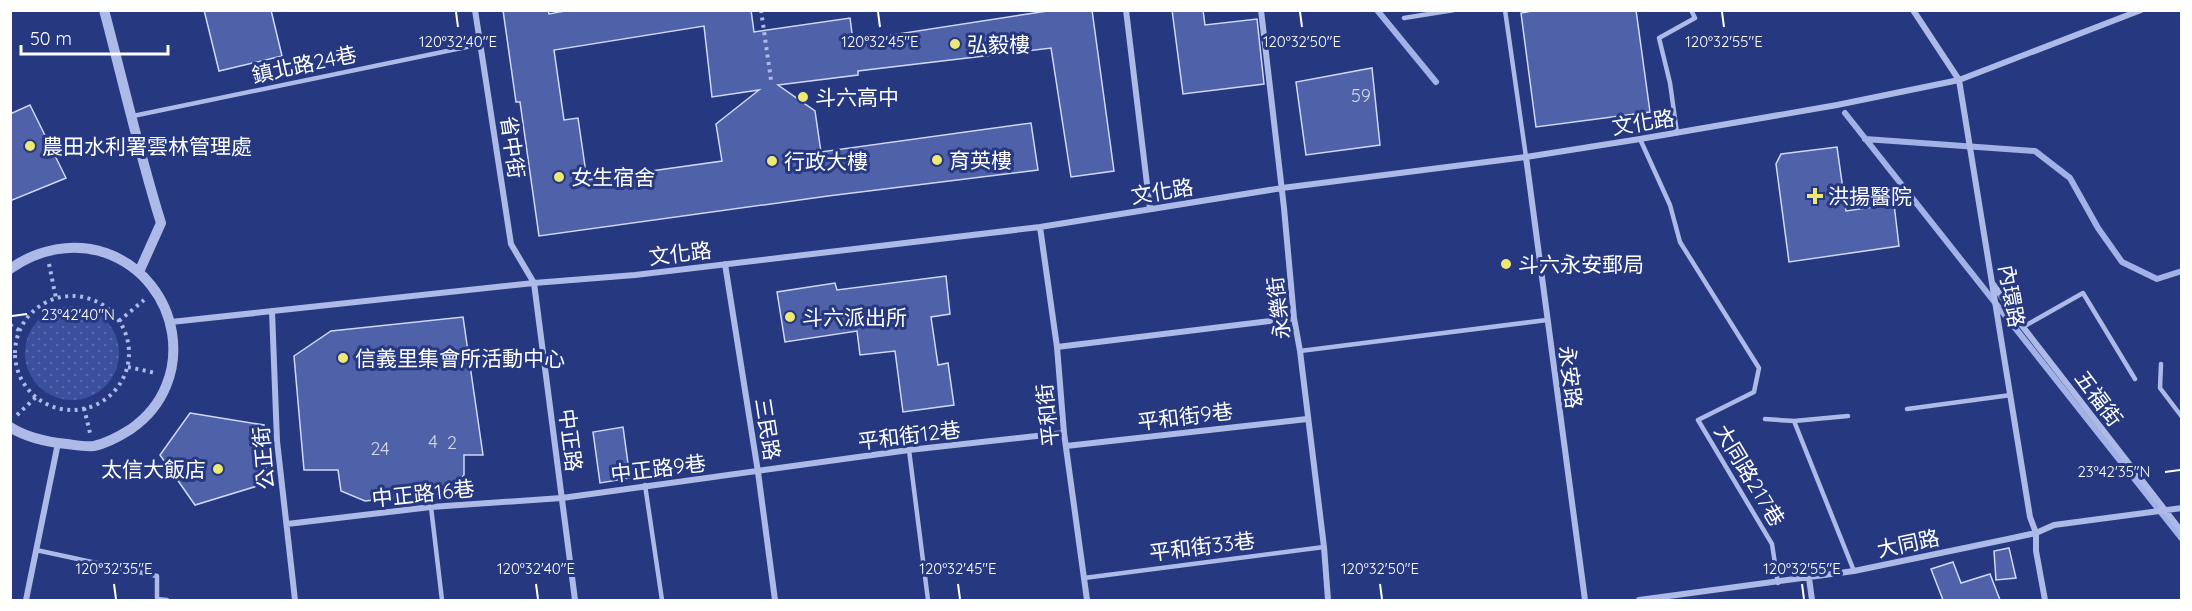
<svg xmlns="http://www.w3.org/2000/svg" width="2192" height="611" viewBox="0 0 2192 611" font-family="Quicksand,'Noto Sans TC',sans-serif">
	<style>
		.grass { fill: url(#grass-dots) }
		.lines { fill: none; stroke-linecap: round; stroke-linejoin: round }
		.stream { stroke: #a2b1e6; stroke-width: 6 }
		.building { fill: #4f61a8; stroke: #d0d8f5; stroke-width: 1.5; fill-rule: evenodd }
		.path { stroke: #adb9e6; stroke-width: 4; stroke-dasharray: 3 4.5; stroke-linecap: butt }
		.service { stroke: #adb9e6; stroke-width: 4.5 }
		.minor { stroke: #adb9e6; stroke-width: 6 }
		.tertiary { stroke: #adb9e6; stroke-width: 10 }
		.ticks { fill: none; stroke: #fff; stroke-width: 2 }
		.poi-dot { fill: #eee973; stroke: #263880; stroke-width: 2 }
		.labels { text-anchor: middle; dominant-baseline: central; stroke-width: 6; stroke-linejoin: round; paint-order: stroke }
		.number-label { font-size: 18px; fill: #d3d8e9 }
		.poi-label { font-size: 21px; fill: #fff; stroke: #263880; text-anchor: start }
		.street-label { font-size: 21px; fill: #fff; stroke: #263880 }
		.ticks-label { font-size: 15px; text-anchor: middle; fill: #fff; stroke: #263880; stroke-width: 6; stroke-linejoin: round; paint-order: stroke }
	</style>
	<defs>
		<pattern id="grass-dots" width="8" height="8" patternUnits="userSpaceOnUse" patternTransform="scale(1.5)"><rect width="8" height="8" fill="#3b4f9d"/><path d="M2 2h.1M6 6h.1" fill="none" stroke="#5869ac" stroke-width="1.8" stroke-linecap="round"/></pattern>
	</defs>
	<rect width="100%" height="100%" fill="#263880"/>
	<path class="grass" d="M25 353a47 47 0 1 1 94 0a47 47 0 1 1-94 0Z"/>
	<g class="lines">
		<path class="stream" d="M1377,10L1436,82
			M1845,113L2182,539
			M1865,139L2035,151L2070,178L2098,228L2122,262L2157,279L2182,271"/>
	</g>
	<path class="building" d="M204,10H271L282,56L219,71Z
		M503,10H548L549,14L570,10H751L754,32L850,18L853,41L1054,10H1092L1114,171L1071,177L1051,48L858,71V75L778,85L815,111L821,152L1031,123L1038,170L828,196L539,236L520,102H516ZM704,26L712,97L759,90L716,124L722,161L587,180L578,118L564,120L554,50Z
		M1172,10H1203L1205,25L1257,19L1264,84L1183,94Z
		M1538,10H1636L1650,112L1536,127L1521,13Z
		M1372,68L1380,145L1306,155L1296,82Z
		M30,105L66,178L10,201V114Z
		M1837,147L1846,211L1894,204L1899,246L1789,262L1776,164L1781,154Z
		M946,276L950,314L931,317L938,365L948,363L954,405L903,412L895,351L860,355L857,331L785,342L777,292L835,283L837,290Z
		M463,317L483,455H464V475L449,492L365,501L341,491L338,470H304L294,356L331,331Z
		M190,413L264,425L267,483L195,505L160,455Z
		M623,427L630,478L600,483L593,432Z
		M2009,548L2016,578L1996,580L1994,551Z
		M1953,562L1961,583L1990,574L2000,600H1943L1931,569Z"/>
	<g class="lines">
		<path class="path" d="M761,10L771,80
			M49,264L56,298
			M15 353a57 57 0 1 1 114 0a57 57 0 1 1-114 0Z
			M119,321L144,300
			M10,325L19,330
			M128,367L156,373
			M84,408L90,433
			M17,415L36,397"/>
		<path class="service" d="M1505,10L1526,157
			M1404,18L1454,10
			M133,116L481,44
			M1677,133L1670,83L1659,38L1695,18L1691,10
			M1640,139L1670,205L1680,242L1759,368L1754,392L1698,420L1772,544L1778,583
			M2023,327L2083,293L2135,379
			M1300,351L1547,320
			M2161,364L2160,388L2182,417
			M1907,409L2011,395
			M1848,416L1794,421L1854,571
			M1765,419L1794,421
			M909,450L928,600
			M645,485L662,600
			M431,507L442,600
			M36,550L157,576V599L167,600
			M1084,578L1324,547"/>
		<path class="minor" d="M475,10L511,244L534,283L575,600
			M1126,10L1150,209
			M1261,10L1284,208L1294,318L1300,351L1324,547L1328,600
			M1913,10L1959,80L2030,517L2036,533V551L2045,600
			M1526,157L1585,600
			M1040,227L1057,347L1064,433L1087,600
			M725,264L758,472L775,600
			M1993,284L2023,327L2182,532
			M272,311L277,441L295,600
			M171,322L534,283L635,275L1040,227L1282,188L1526,157L1640,139L1837,105L1959,80L2141,10
			M1057,347L1294,318
			M1066,446L1307,419
			M287,524L431,507L562,498L909,450L1064,433
			M1809,578L1812,600
			M26,600L58,443
			M1639,600L1854,571L2008,539L2036,533L2054,525L2182,508"/>
		<path class="tertiary" d="M104,10C123,81 139,153 161,223L139,272
			M10,269C38,249 73,242 106,253C181,280 199,382 131,429C120,436 108,443 94,446C86,447 75,445 67,444C47,442 27,438 10,427"/>
	</g>
	<path class="ticks" d="M456,12L458,27M878,12L880,27M1300,12L1302,27M1722,12L1724,27M12,316L27,314M2165,472L2180,470M114,584L116,599M536,584L538,599M958,584L960,599M1380,584L1382,599M1802,584L1804,599"/>
	<g class="poi-dot">
		<circle cx="955" cy="44" r="6"/>
		<circle cx="803" cy="97" r="6"/>
		<circle cx="30" cy="146" r="6"/>
		<circle cx="937" cy="160" r="6"/>
		<circle cx="772" cy="161" r="6"/>
		<circle cx="559" cy="177" r="6"/>
		<path d="M1812 187h6v6h6v6h-6v6h-6v-6h-6v-6h6z"/>
		<circle cx="1506" cy="264" r="6"/>
		<circle cx="790" cy="317" r="6"/>
		<circle cx="343" cy="358" r="6"/>
		<circle cx="218" cy="469" r="6"/>
	</g>
	<g class="labels">
		<g class="number-label">
			<text x="1361" y="95">59</text>
			<text x="433" y="441">4</text>
			<text x="452" y="442">2</text>
			<text x="380" y="448">24</text>
		</g>
		<g class="poi-label">
			<text x="967" y="44">弘毅樓</text>
			<text x="815" y="97">斗六高中</text>
			<text x="42" y="146">農田水利署雲林管理處</text>
			<text x="949" y="160">育英樓</text>
			<text x="784" y="161">行政大樓</text>
			<text x="571" y="177">女生宿舍</text>
			<text x="1828" y="196">洪揚醫院</text>
			<text x="1518" y="264">斗六永安郵局</text>
			<text x="802" y="317">斗六派出所</text>
			<text x="355" y="358">信義里集會所活動中心</text>
			<text x="206" y="469" text-anchor="end">太信大飯店</text>
		</g>
		<g class="street-label">
			<text transform="translate(304 64) rotate(-12)">鎮北路24巷</text>
			<text transform="translate(1643 122) rotate(-9)">文化路</text>
			<text transform="translate(513 147) rotate(82)">省中街</text>
			<text transform="translate(1162 191) rotate(-9)">文化路</text>
			<text transform="translate(680 253) rotate(-7)">文化路</text>
			<text transform="translate(2012 296) rotate(80)">內環路</text>
			<text transform="translate(1278 308) rotate(-97)">永樂街</text>
			<text transform="translate(1571 377) rotate(83)">永安路</text>
			<text transform="translate(2099 398) rotate(53)">五福街</text>
			<text transform="translate(1047 415) rotate(-96)">平和街</text>
			<text transform="translate(1185 416) rotate(-7)">平和街9巷</text>
			<text transform="translate(768 429) rotate(81)">三民路</text>
			<text transform="translate(909 435) rotate(-7)">平和街12巷</text>
			<text transform="translate(571 440) rotate(83)">中正路</text>
			<text transform="translate(263 458) rotate(-95)">公正街</text>
			<text transform="translate(658 468) rotate(-7)">中正路9巷</text>
			<text transform="translate(1750 475) rotate(59)">大同路217巷</text>
			<text transform="translate(423 493) rotate(-6)">中正路16巷</text>
			<text transform="translate(1908 543) rotate(-12)">大同路</text>
			<text transform="translate(1202 546) rotate(-7)">平和街33巷</text>
		</g>
	</g>
	<g class="ticks-label">
		<text x="458" y="47">120°32'40"E</text>
		<text x="880" y="47">120°32'45"E</text>
		<text x="1302" y="47">120°32'50"E</text>
		<text x="1724" y="47">120°32'55"E</text>
		<text x="78" y="320">23°42'40"N</text>
		<text x="2114" y="477">23°42'35"N</text>
		<text x="114" y="574">120°32'35"E</text>
		<text x="536" y="574">120°32'40"E</text>
		<text x="958" y="574">120°32'45"E</text>
		<text x="1380" y="574">120°32'50"E</text>
		<text x="1802" y="574">120°32'55"E</text>
	</g>
	<rect width="2192" height="611" fill="none" stroke="#ffffff" stroke-width="24"/>
	<path d="M21 45v9h147v-9" fill="none" stroke="#ffffff" stroke-width="3"/>
	<text x="30" y="45" font-size="18" fill="#ffffff" stroke="#263880" stroke-width="4.5" paint-order="stroke">50 m</text>
</svg>
